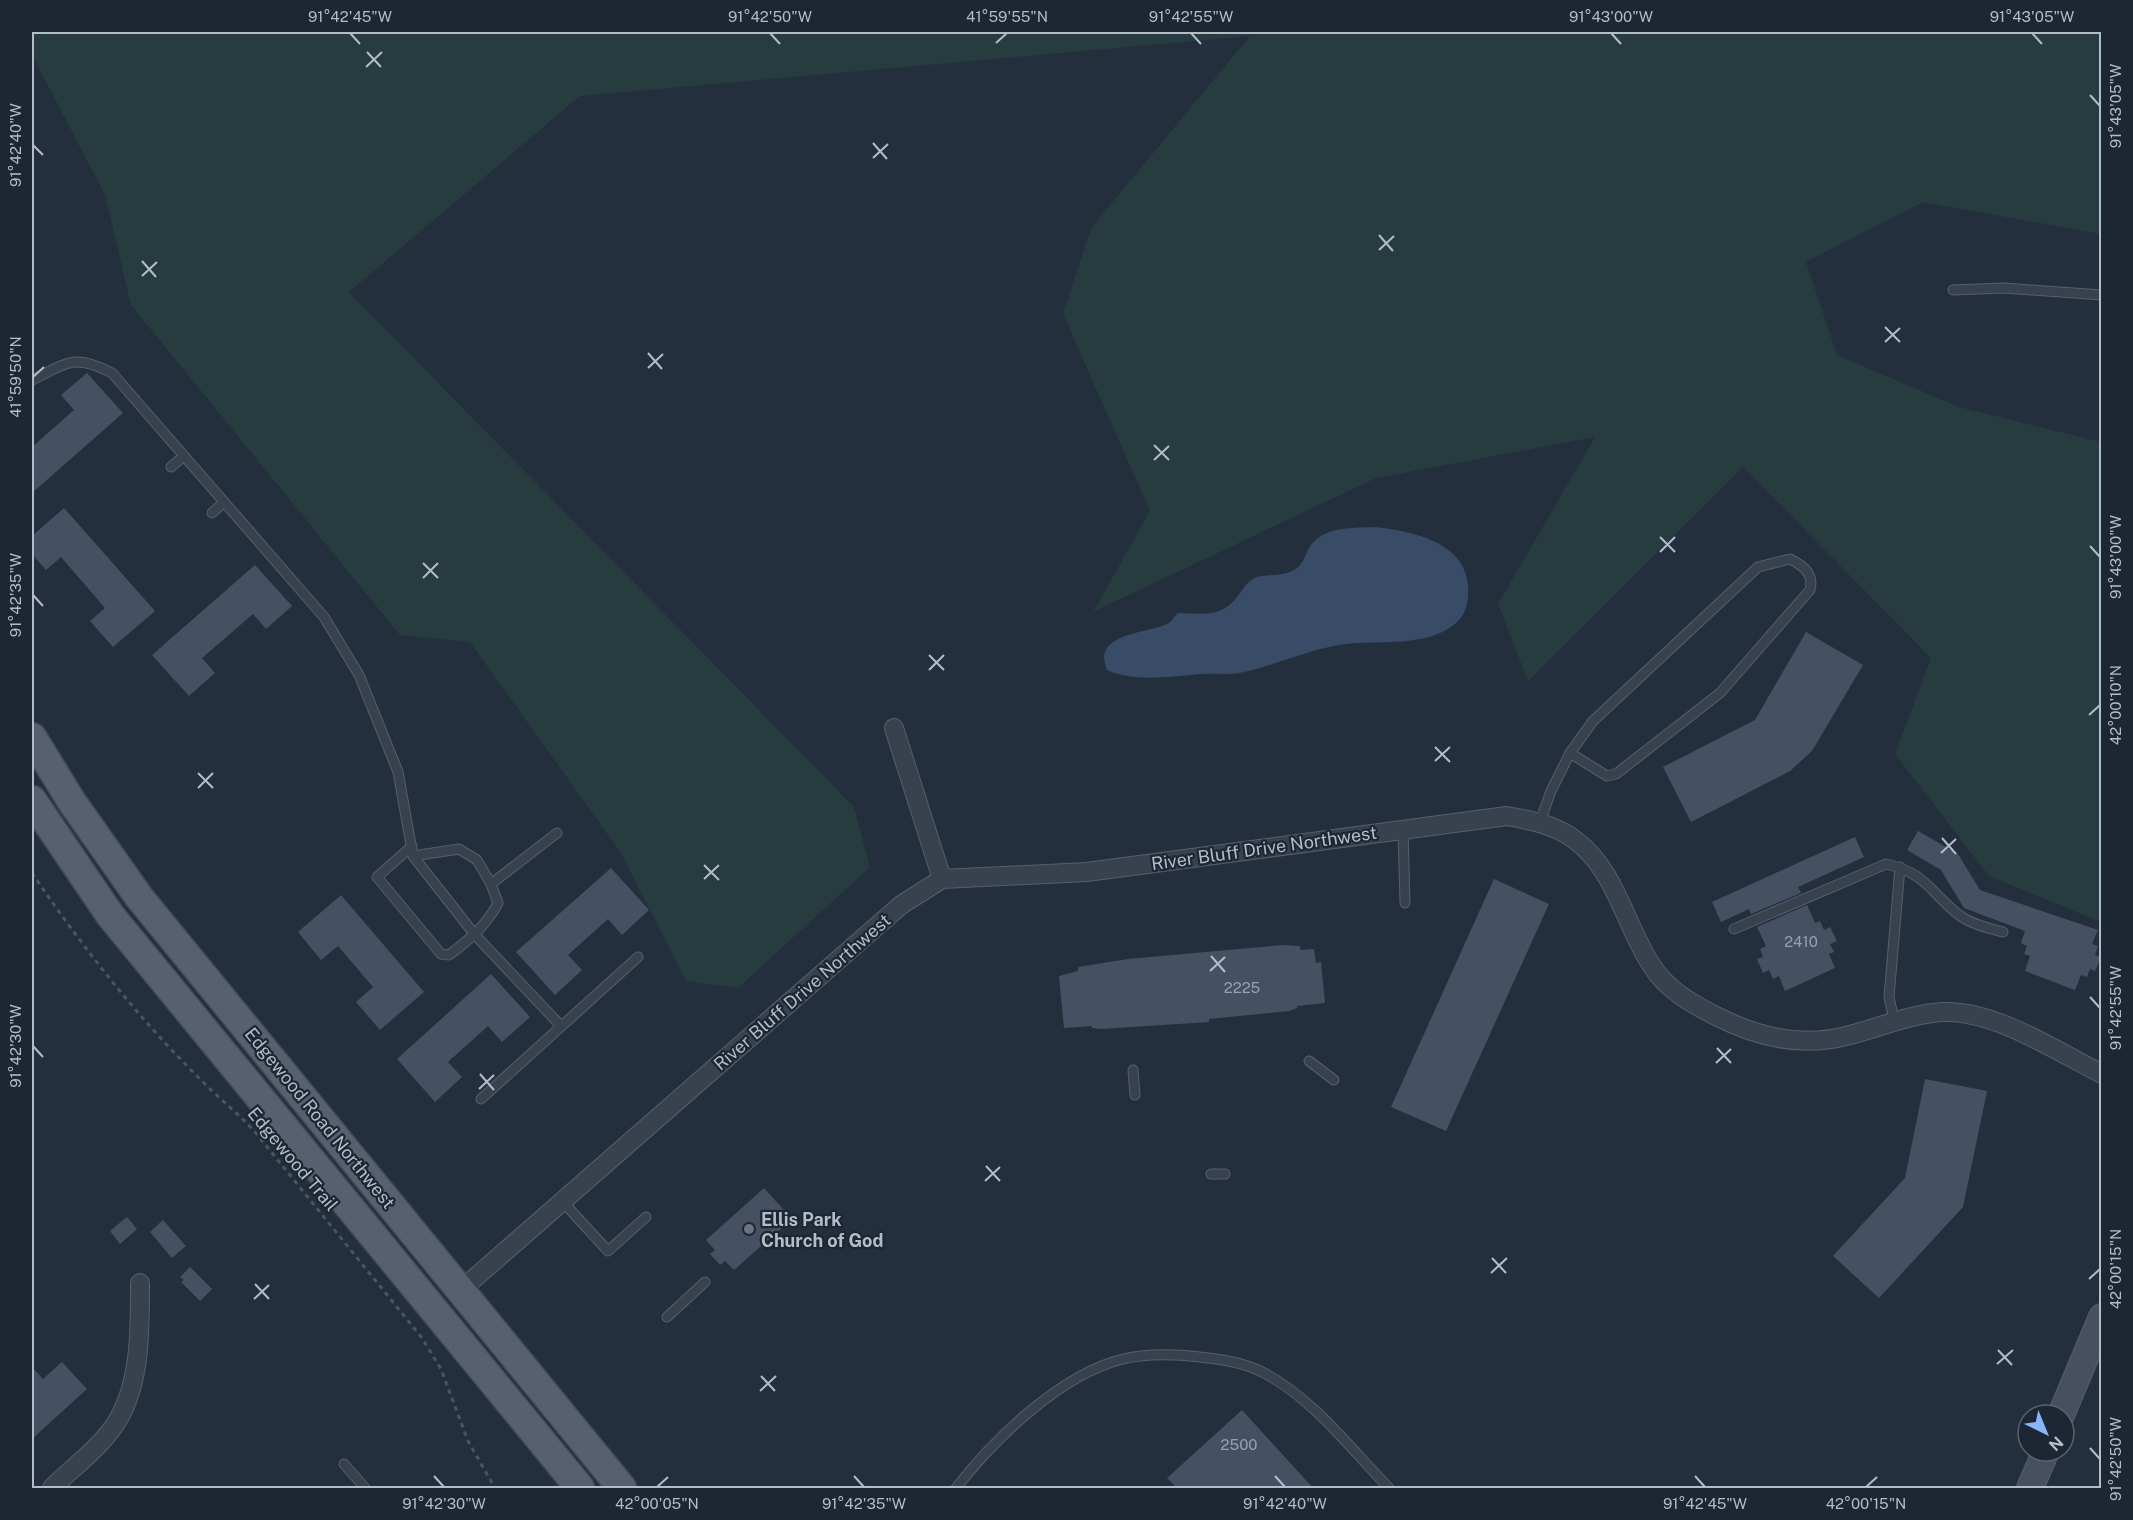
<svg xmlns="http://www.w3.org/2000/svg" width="2133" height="1520" viewBox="0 0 2133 1520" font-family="'Public Sans',sans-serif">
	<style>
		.green { fill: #263c3f }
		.water { fill: #394c67 }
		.building { fill: #455162 }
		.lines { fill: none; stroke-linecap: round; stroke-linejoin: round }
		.lane-casing { stroke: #565f6c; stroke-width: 11 }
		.street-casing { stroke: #565f6c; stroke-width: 20 }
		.secondary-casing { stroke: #565f6c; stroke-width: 28 }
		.primary-casing { stroke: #414a57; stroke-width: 31 }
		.path { stroke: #44595c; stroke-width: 3; stroke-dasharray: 4.5 4.5; stroke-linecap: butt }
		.lane { stroke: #38414e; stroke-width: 9 }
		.street { stroke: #38414e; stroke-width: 18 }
		.secondary { stroke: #465061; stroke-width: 26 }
		.primary { stroke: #56606e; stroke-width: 28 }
		.ticks { fill: none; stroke: #b4bcc9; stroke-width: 2 }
		.worship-dot { fill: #6b7280; stroke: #1d2633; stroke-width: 2 }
		.labels { text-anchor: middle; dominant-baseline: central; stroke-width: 4.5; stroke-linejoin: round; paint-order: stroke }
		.number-label { font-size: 15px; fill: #98a1af }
		.street-label { font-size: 18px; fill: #b4bcc9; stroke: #1d2633 }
		.poi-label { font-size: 18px; font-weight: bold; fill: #b4bcc9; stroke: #1d2633; text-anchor: start }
		.neatline { fill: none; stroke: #b4bcc9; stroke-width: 2 }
		.ticks-label { font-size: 15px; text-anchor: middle; fill: #b4bcc9 }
	</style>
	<rect width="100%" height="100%" fill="#242f3e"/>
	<path class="green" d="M32,32H2101V234L1923,202L1806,262L1837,355L1959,407L2101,442V922L1989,876L1895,754L1931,658L1743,467L1528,681L1498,604L1595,437L1376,478L1093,612L1150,511L1063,314L1091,228L1250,36L580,96L349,292L854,807L870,867L738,988L686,981L621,853L470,642L400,635L131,305L105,195L32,55Z"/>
	<path class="water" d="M1376,527C1415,532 1472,543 1468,595C1468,604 1464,617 1456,623C1427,648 1379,640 1345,644C1309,649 1274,666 1239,673C1227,675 1214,673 1202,674C1172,676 1136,683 1107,670C1091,632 1149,634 1169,623C1172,621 1175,615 1178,613C1205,614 1223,618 1240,593C1245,586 1249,580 1257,577C1269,574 1286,577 1297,568C1305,562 1305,552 1311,545C1325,526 1356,528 1376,527Z"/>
	<path class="building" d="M87,373L123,413L32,493V447L74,410L61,395Z
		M64,508L155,611L113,647L90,621L105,608L61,557L46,570L32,554V536Z
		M255,565L292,606L266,629L253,614L202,658L215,673L189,696L152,655Z
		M1806,632L1863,665L1812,751L1790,771L1691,822L1663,767L1755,720Z
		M1918,831L1958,854L1980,890L2098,930L2092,944L2098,946L2095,955L2101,957L2095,971L2090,969L2087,977L2081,975L2075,990L2025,971L2030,956L2024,954L2027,946L2021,943L2025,931L1964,908L1941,870L1907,850Z
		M1855,837L1864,857L1798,887L1801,893L1751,914L1749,909L1721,922L1712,902Z
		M611,868L649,910L622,935L608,919L568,955L582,970L555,995L516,952Z
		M1494,879L1549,904L1446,1131L1391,1107Z
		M341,895L424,992L380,1030L356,1002L373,987L338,946L321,960L298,932Z
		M1807,905L1815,923L1820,921L1824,930L1830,927L1837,941L1830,944L1834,952L1829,954L1835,968L1785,991L1779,976L1773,979L1769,970L1763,973L1757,959L1763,957L1760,949L1766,946L1757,927Z
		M1282,945L1300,946V950L1314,949L1316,963L1321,962L1325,1003L1297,1006V1008L1289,1011L1209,1019V1022L1101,1029L1092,1028V1026L1064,1028L1059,976L1078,971V967L1128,959Z
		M491,974L530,1017L502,1042L488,1026L448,1062L462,1077L435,1102L397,1059Z
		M1925,1079L1987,1091L1963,1207L1879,1298L1833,1256L1905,1178Z
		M764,1188L792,1219L734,1270L725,1261L720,1265L710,1254L715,1250L706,1240Z
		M127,1217L137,1229L120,1244L110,1231Z
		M163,1220L186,1246L172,1258L150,1232Z
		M190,1267L212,1289L200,1301L181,1282L184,1280L180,1277Z
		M62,1362L87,1389L32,1439V1367L43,1379Z
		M1242,1410L1313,1488H1177L1167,1478Z"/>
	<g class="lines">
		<defs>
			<path id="lane" d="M1953,290L2004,288L2102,295
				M32,380C67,363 74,353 112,373L324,617L359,675L398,772L413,856L475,935L561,1026
				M171,467L184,456
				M212,513L224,502
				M1540,822L1551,791L1570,753L1593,721L1758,567L1790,559C1804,566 1814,574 1810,590L1720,693L1616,774L1607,776L1570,753
				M1403,829L1405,903
				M412,846L377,877L441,954L449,955C469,940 486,926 498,903L491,884L557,833
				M413,856L459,849L477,860L491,884
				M1734,929L1886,864C1926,873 1930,892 1959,915C1971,924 1988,928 2003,932
				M1894,1020L1889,997L1900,867
				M1309,1061L1334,1080
				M1133,1070L1135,1095
				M481,1099L638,957
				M1211,1174H1225
				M562,1201L608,1251L646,1217
				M667,1317L705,1282
				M344,1464L365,1488
				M956,1488C994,1439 1061,1374 1123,1359C1147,1353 1175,1354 1200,1357C1221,1359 1247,1363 1266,1374C1314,1400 1351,1449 1389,1488"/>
			<path id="street" d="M894,728L942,879
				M461,1290L901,905L942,879L1087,872L1507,816C1530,820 1556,825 1575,840C1616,870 1625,926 1652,966C1666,989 1692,1004 1716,1016C1757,1037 1800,1048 1846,1036C1879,1028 1909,1014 1943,1012C1995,1010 2056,1051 2102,1074
				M52,1488C73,1467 104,1445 119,1418C141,1379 140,1327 140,1283"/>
			<path id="secondary" d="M2061,1415L2102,1317
				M2030,1488L2046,1451"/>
			<path id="primary" d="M32,737L72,802L139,897L622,1488
				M32,800L110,915L580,1488"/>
		</defs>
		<use href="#lane" class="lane-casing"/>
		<use href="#street" class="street-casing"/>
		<use href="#secondary" class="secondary-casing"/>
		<use href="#primary" class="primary-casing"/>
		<path class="path" d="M32,873C81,945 137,1017 199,1078C217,1097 237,1112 255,1132L422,1338L441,1369L468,1441L495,1488"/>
		<use href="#lane" class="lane"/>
		<use href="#street" class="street"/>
		<use href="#secondary" class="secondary"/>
		<use href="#primary" class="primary"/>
	</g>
	<path class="ticks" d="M350,33L360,44M770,33L780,44M1191,33L1201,44M1611,33L1621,44M2032,33L2042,44M996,43L1007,33M367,52L381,67M366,67L382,52M2090,95L2100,106M873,143L887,159M33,145L43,155M873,158L888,144M1379,235L1393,251M1379,250L1394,236M142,261L156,277M142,276L157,262M1885,327L1900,342M1885,342L1900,328M648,353L662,369M648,368L663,354M33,377L44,367M1154,445L1169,460M1154,460L1169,446M1660,537L1675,552M2090,546L2100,557M1660,552L1675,537M423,563L438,578M423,578L438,563M33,595L43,606M929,655L944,670M929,670L944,655M2089,715L2100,705M1435,747L1450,762M1435,761L1450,747M198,773L213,788M198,788L213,773M1942,838L1956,854M1941,853L1956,839M704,865L719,880M704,879L719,865M1211,956L1225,972M1210,971L1225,957M2090,997L2100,1008M33,1046L43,1057M1717,1048L1731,1063M1716,1063L1731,1049M480,1074L494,1090M479,1089L494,1075M986,1166L1000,1181M985,1181L1000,1167M1492,1258L1506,1273M1491,1273L1507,1258M2089,1279L2100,1269M255,1284L269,1299M254,1299L269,1285M1998,1350L2012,1365M1997,1364L2013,1350M761,1376L775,1391M760,1391L776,1376M2090,1448L2100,1459M434,1476L444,1487M854,1476L864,1487M1275,1476L1285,1487M1695,1476L1705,1487M657,1487L668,1477M1866,1487L1877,1477"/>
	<circle class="worship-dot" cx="749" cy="1229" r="6"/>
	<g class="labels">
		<g class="number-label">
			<text x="1801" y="941">2410</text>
			<text x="1242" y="987">2225</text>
			<text x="1239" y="1444">2500</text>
		</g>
		<g class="street-label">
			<text transform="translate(1264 848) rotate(-8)">River Bluff Drive Northwest</text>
			<text transform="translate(802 992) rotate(-41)">River Bluff Drive Northwest</text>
			<text transform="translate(320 1118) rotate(51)">Edgewood Road Northwest</text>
			<text transform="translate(293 1159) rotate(50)">Edgewood Trail</text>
		</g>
		<g class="poi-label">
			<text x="761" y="1219">Ellis Park<tspan x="761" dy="21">Church of God</tspan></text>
		</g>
	</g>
	<rect width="2133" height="1520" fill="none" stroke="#1d2633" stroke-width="66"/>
	<g transform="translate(2046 1433) rotate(137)"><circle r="28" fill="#1d2633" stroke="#59626f" stroke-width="1.5"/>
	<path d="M0-4.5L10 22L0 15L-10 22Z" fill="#8ab4f8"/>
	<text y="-9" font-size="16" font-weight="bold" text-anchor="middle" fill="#b4bcc9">N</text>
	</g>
	<rect x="33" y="33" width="2067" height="1454" class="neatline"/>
	<g class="ticks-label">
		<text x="350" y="22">91°42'45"W</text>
		<text x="770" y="22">91°42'50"W</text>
		<text x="1007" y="22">41°59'55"N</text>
		<text x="1191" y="22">91°42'55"W</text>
		<text x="1611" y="22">91°43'00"W</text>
		<text x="2032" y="22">91°43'05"W</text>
		<text transform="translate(2116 106) rotate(-90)" y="5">91°43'05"W</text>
		<text transform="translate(16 145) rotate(-90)" y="5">91°42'40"W</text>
		<text transform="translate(16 377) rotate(-90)" y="5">41°59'50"N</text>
		<text transform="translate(2116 557) rotate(-90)" y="5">91°43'00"W</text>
		<text transform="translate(16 595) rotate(-90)" y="5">91°42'35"W</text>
		<text transform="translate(2116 705) rotate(-90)" y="5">42°00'10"N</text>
		<text transform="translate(2116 1008) rotate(-90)" y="5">91°42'55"W</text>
		<text transform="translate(16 1046) rotate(-90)" y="5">91°42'30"W</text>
		<text transform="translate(2116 1269) rotate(-90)" y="5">42°00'15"N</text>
		<text transform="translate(2116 1459) rotate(-90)" y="5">91°42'50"W</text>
		<text x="444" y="1509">91°42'30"W</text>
		<text x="657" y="1509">42°00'05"N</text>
		<text x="864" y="1509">91°42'35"W</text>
		<text x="1285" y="1509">91°42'40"W</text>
		<text x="1705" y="1509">91°42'45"W</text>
		<text x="1866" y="1509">42°00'15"N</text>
	</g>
</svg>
